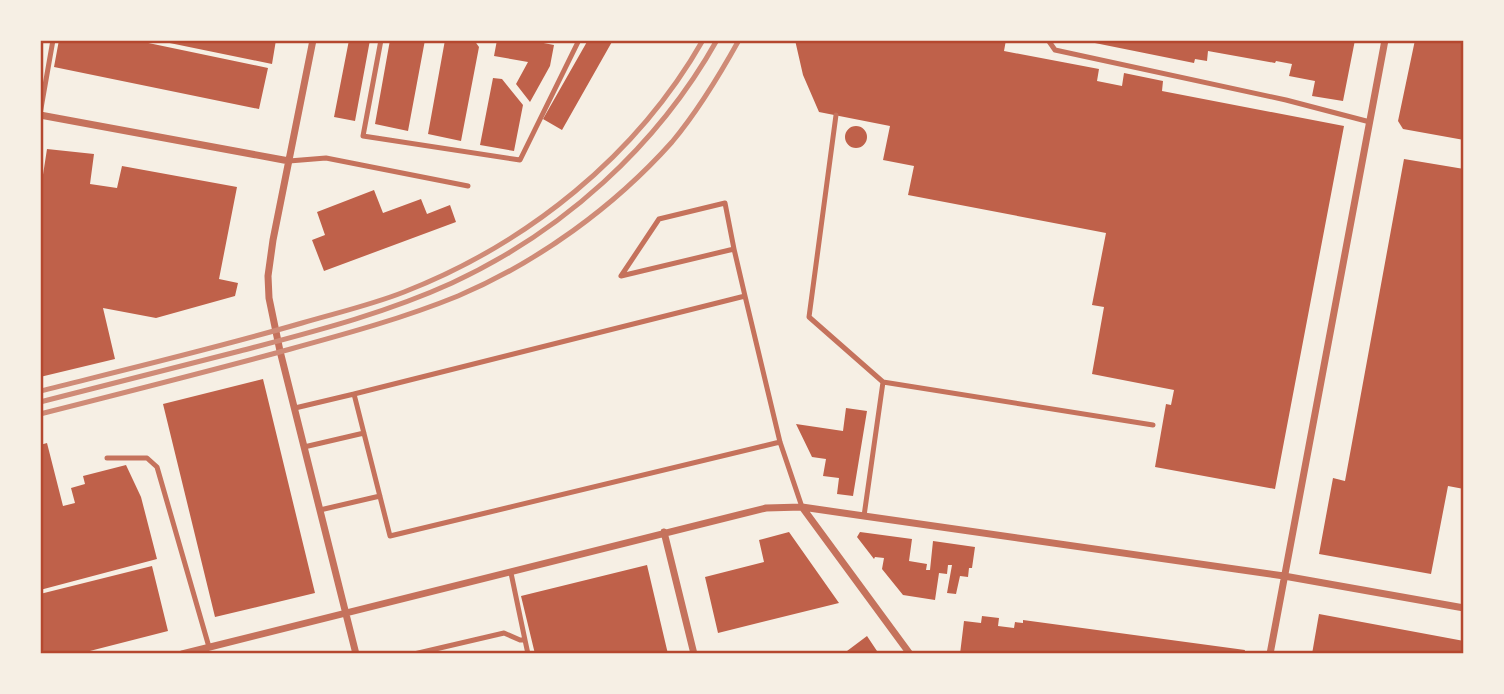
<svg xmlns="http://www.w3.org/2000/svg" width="1504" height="694" viewBox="0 0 1504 694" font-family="'Noto Serif',serif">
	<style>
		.building { fill: #bf614a }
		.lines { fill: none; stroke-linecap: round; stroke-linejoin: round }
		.service { stroke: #c5725c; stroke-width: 5 }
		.minor { stroke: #c5725c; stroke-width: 7 }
		.rail { stroke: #cf8b77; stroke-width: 5 }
		.neatline { fill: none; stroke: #b5482f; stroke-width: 2.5 }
	</style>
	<rect width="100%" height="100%" fill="#f6efe4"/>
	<path class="building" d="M59,40H134L268,68L259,109L54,67Z
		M155,40H276L272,64Z
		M349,40H370L355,121L334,117Z
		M390,40H425L408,131L375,124Z
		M445,40H474L479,47L461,141L428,134Z
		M497,40H528L554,45L550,66L530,102L516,84L528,62L494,56Z
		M588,40H613L562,130L543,119Z
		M795,40H1006L1004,51L1099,69L1097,81L1122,86L1124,73L1163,81L1162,91L1344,126L1275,489L1155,467L1166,404L1171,405L1174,390L1092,374L1104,307L1092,305L1106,233L908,195L914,166L883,160L890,126L819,112L803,75Z
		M1080,40H1355L1343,101L1312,96L1315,81L1289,76L1292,64L1276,61L1275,63L1208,51L1207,61L1195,59L1194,63Z
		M1415,40H1464V140L1403,129L1398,121Z
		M493,78L502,79L523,105L514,151L480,145Z
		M845 137a11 11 0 1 1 22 0a11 11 0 1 1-22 0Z
		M47,149L94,154L90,184L117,188L122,166L237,187L219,279L238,283L235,296L156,318L103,308L115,359L40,377V194Z
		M1404,159L1464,169V489L1448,486L1431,574L1319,554L1333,478L1345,481Z
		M374,190L383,213L421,199L427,214L450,205L456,222L324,271L312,240L325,235L317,212Z
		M263,379L315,593L215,617L163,404Z
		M846,408L867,411L853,496L837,494L839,478L823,476L826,459L812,457L796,424L843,431Z
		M47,443L63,506L75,503L71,488L85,484L83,476L126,465L141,497L157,559L40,590V445Z
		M789,532L839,603L718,633L705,577L764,562L759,540Z
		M860,532L912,539L909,561L927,564L926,570H930L933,541L975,547L972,568H969L968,577L960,576L956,594L947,593L952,565H948L947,574L939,573L935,600L903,595L882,569L884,558L875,557L874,559L857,537Z
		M647,565L668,654H535L521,596Z
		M152,566L168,631L78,654H44L40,640V594Z
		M1319,614L1464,641V654H1312Z
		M982,616L999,618L998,626L1014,628L1015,622L1023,623V620L1245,650L1244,654H960L964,621L981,623Z
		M867,636L879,654H843Z"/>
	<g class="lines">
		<path class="service" d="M381,40L363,136L520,160L579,40
			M1048,40L1055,50L1286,100L1370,122
			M40,114L53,40
			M836,115L809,317L883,382
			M289,161L326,158L468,186
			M734,249L725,203L659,219L621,276L734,249L745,296
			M295,408L354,394
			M780,442L390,536L354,394L745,296L780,442L802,507
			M304,447L364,433
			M107,458H147L157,467L209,647
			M320,510L380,496
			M864,516L883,382L1153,425
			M525,640L528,654
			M414,654L504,633L520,640H525L511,573"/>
		<path class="minor" d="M313,40L273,240L268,276L269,298L280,351L356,654
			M40,115L289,161
			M802,507L910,654
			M664,532L694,654
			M182,654L766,508L802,507L864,516L1284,576L1464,608
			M1270,654L1385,40"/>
		<path class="rail" d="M40,391C128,369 216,348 302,323C336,313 371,305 404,292C527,244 637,156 703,40
			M40,402C107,385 174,368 240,351C312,332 384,314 452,283C562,232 657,147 717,40
			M40,414C119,394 198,374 276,353C338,336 399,320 458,296C538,262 614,207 672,142C698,111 719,76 739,40"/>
	</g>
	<rect width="1504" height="694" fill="none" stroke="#f6efe4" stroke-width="84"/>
	<rect x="42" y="42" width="1420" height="610" class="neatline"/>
</svg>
